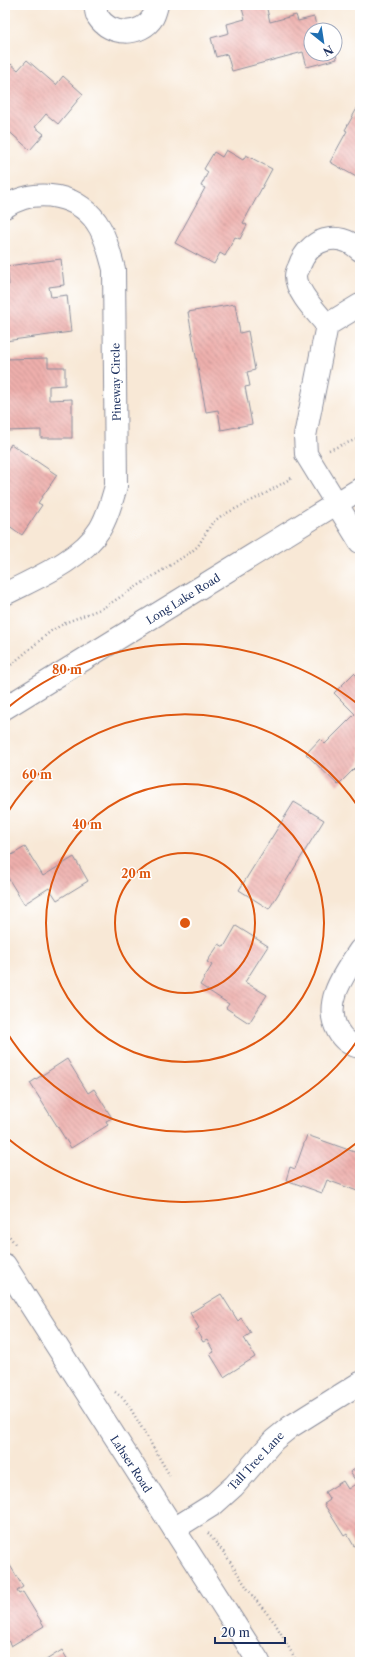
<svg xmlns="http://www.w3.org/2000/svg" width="365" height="1667" viewBox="0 0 365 1667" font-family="'Libre Caslon Text',serif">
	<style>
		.building { fill: url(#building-back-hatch) }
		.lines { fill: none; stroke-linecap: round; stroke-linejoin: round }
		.street-casing { stroke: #8a8c9a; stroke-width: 24 }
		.secondary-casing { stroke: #8a8c9a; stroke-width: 24 }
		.path { stroke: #8a8c9a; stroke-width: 2.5; stroke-dasharray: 1 3; stroke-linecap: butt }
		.street { stroke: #fff; stroke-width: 22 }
		.secondary { stroke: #fff; stroke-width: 22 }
		.ring { fill: none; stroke: #de5710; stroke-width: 2 }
		.labels { text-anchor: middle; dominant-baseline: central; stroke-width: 3; stroke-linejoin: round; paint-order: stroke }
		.street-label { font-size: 11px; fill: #1b2f5e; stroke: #fff }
		.centre { fill: #de5710; stroke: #fff; stroke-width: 2 }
		.ring-label { font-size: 12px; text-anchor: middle; font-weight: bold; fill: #de5710; stroke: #fff; stroke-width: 3; stroke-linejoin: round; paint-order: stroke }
	</style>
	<defs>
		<pattern id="building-back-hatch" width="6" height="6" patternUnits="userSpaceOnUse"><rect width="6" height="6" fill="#eeafac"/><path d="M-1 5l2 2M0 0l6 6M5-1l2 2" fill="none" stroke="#c08f8f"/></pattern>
	</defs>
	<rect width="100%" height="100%" fill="#fff"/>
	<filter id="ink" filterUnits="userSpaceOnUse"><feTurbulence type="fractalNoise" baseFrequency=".025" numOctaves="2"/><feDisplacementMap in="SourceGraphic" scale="8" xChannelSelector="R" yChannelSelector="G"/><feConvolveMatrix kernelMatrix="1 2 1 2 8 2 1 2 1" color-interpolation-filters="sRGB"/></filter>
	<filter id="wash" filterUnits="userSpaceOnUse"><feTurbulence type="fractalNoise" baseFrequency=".012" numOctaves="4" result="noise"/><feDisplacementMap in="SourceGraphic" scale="16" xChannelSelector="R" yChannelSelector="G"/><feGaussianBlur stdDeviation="0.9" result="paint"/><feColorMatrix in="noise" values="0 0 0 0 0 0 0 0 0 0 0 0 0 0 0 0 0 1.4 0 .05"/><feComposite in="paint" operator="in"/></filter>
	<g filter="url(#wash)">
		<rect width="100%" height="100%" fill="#f8e8d6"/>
		<g id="blocks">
			<path class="building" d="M241,5H266L270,22L296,15L298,21L314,17L317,30H311V54H336L337,59L307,67L303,52L232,71L227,54L216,57L211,38L229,33L227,24L245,19Z
				M27,60L56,85L63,76L83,94L58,124L46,114L35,127L44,134L30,150L5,128V71L11,64L18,70Z
				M360,103V174L358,178L330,162L347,131L345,130Z
				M226,150L243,160L246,155L272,169L243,223L247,225L240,239L235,237L225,256L220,253L214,264L175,243L205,188L201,186L208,172L204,169L214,152L222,157Z
				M61,259L64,285L49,287L51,297L67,295L71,332L5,341V285H9L7,266Z
				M235,304L240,333L248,331L255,370L247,372L250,386L245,387L252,424L221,430L218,410L206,412L188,312Z
				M48,358V367H65V385L49,386V400L72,399V438H41V430L5,431V359Z
				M11,444L57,475L38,503L42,505L22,535L5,523V454Z
				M354,673L360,679V763L338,785L306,754L320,739L325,744L355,714L334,693Z
				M294,802L324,820L269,909L239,890Z
				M25,847L43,876L74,857L88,881L57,900L49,888L24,904L5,873V859Z
				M236,926L268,946L245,982L267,995L249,1023L226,1008L229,1004L200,985L212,965L207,962L219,944L224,947Z
				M67,1059L88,1093L94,1089L112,1118L106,1121L108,1125L71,1148L30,1083Z
				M307,1135L360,1154V1192L327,1180L322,1193L286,1180L290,1167L295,1169Z
				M221,1294L238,1321L241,1318L251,1333L244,1338L255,1357L224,1377L210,1354L214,1352L207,1340L203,1342L196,1330L199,1328L190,1313Z
				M360,1466V1543L354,1546L347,1534L344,1536L324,1504L330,1500L325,1492L343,1481L348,1489L357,1483L350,1472Z
				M5,1557L23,1587L17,1591L19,1594L23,1592L44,1626L11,1646L5,1635Z
				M62,1650L69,1662H43Z"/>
		</g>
	</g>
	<g filter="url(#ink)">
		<use href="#blocks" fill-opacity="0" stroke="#8a8c9a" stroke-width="1"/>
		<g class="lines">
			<defs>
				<path id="street" d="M95,5C96,9 96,14 98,17C110,36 141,37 153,17C155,13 156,9 157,5
					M5,207C36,186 82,194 100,228C107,241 110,255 114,269L116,486C112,500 108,516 100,529C81,560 36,578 5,594
					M360,305L327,325L305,436L306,454L360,542
					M327,325C317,313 296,292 296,276C296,273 298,269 299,267C308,239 338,229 360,250
					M360,950C344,974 322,1003 338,1031C343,1040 350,1045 360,1047
					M174,1529L214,1504L234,1486L274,1440L290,1427L360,1383"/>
				<path id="secondary" d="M5,708L360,489
					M5,1265L259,1662"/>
			</defs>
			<use href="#street" class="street-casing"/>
			<use href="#secondary" class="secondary-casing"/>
			<path class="path" d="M329,450L360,438
				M5,670L51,631L67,622L103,608L191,552L198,546L212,523L221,516L263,495L293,477
				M5,1230L15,1244
				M115,1392L124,1399L129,1406L170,1476
				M208,1533L225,1554L251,1594L275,1623L297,1662"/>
			<use href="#street" class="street"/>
			<use href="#secondary" class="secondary"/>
		</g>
	</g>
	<g class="ring">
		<circle cx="185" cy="923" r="70"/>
		<circle cx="185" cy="923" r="139"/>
		<path d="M359 1038A209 209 0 0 1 6 1031M6 815A209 209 0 0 1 359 808"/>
		<path d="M359 1141A279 279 0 0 1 6 1137M6 709A279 279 0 0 1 359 705"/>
	</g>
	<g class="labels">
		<g class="street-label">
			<text transform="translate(116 382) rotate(-91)">Pineway Circle</text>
			<text transform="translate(183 599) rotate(-32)">Long Lake Road</text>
			<text transform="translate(256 1461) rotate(-47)">Tall Tree Lane</text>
			<text transform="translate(131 1464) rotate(57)">Lahser Road</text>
		</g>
	</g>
	<circle cx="185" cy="923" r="6" class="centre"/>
	<g class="ring-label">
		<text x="67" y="674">80 m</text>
		<text x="37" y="779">60 m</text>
		<text x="87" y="829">40 m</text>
		<text x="136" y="878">20 m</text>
	</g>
	<rect width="365" height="1667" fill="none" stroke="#fff" stroke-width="20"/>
	<g transform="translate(323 42) rotate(150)"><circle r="19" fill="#ffffff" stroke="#a4acbf"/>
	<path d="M0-3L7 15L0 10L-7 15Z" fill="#1f6fb2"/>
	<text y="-6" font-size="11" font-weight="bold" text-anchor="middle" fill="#1b2f5e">N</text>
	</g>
	<path d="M215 1637v6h70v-6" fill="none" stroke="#1b2f5e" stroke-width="2"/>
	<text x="221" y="1637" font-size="12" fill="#1b2f5e" stroke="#ffffff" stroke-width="3" paint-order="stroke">20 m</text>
</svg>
